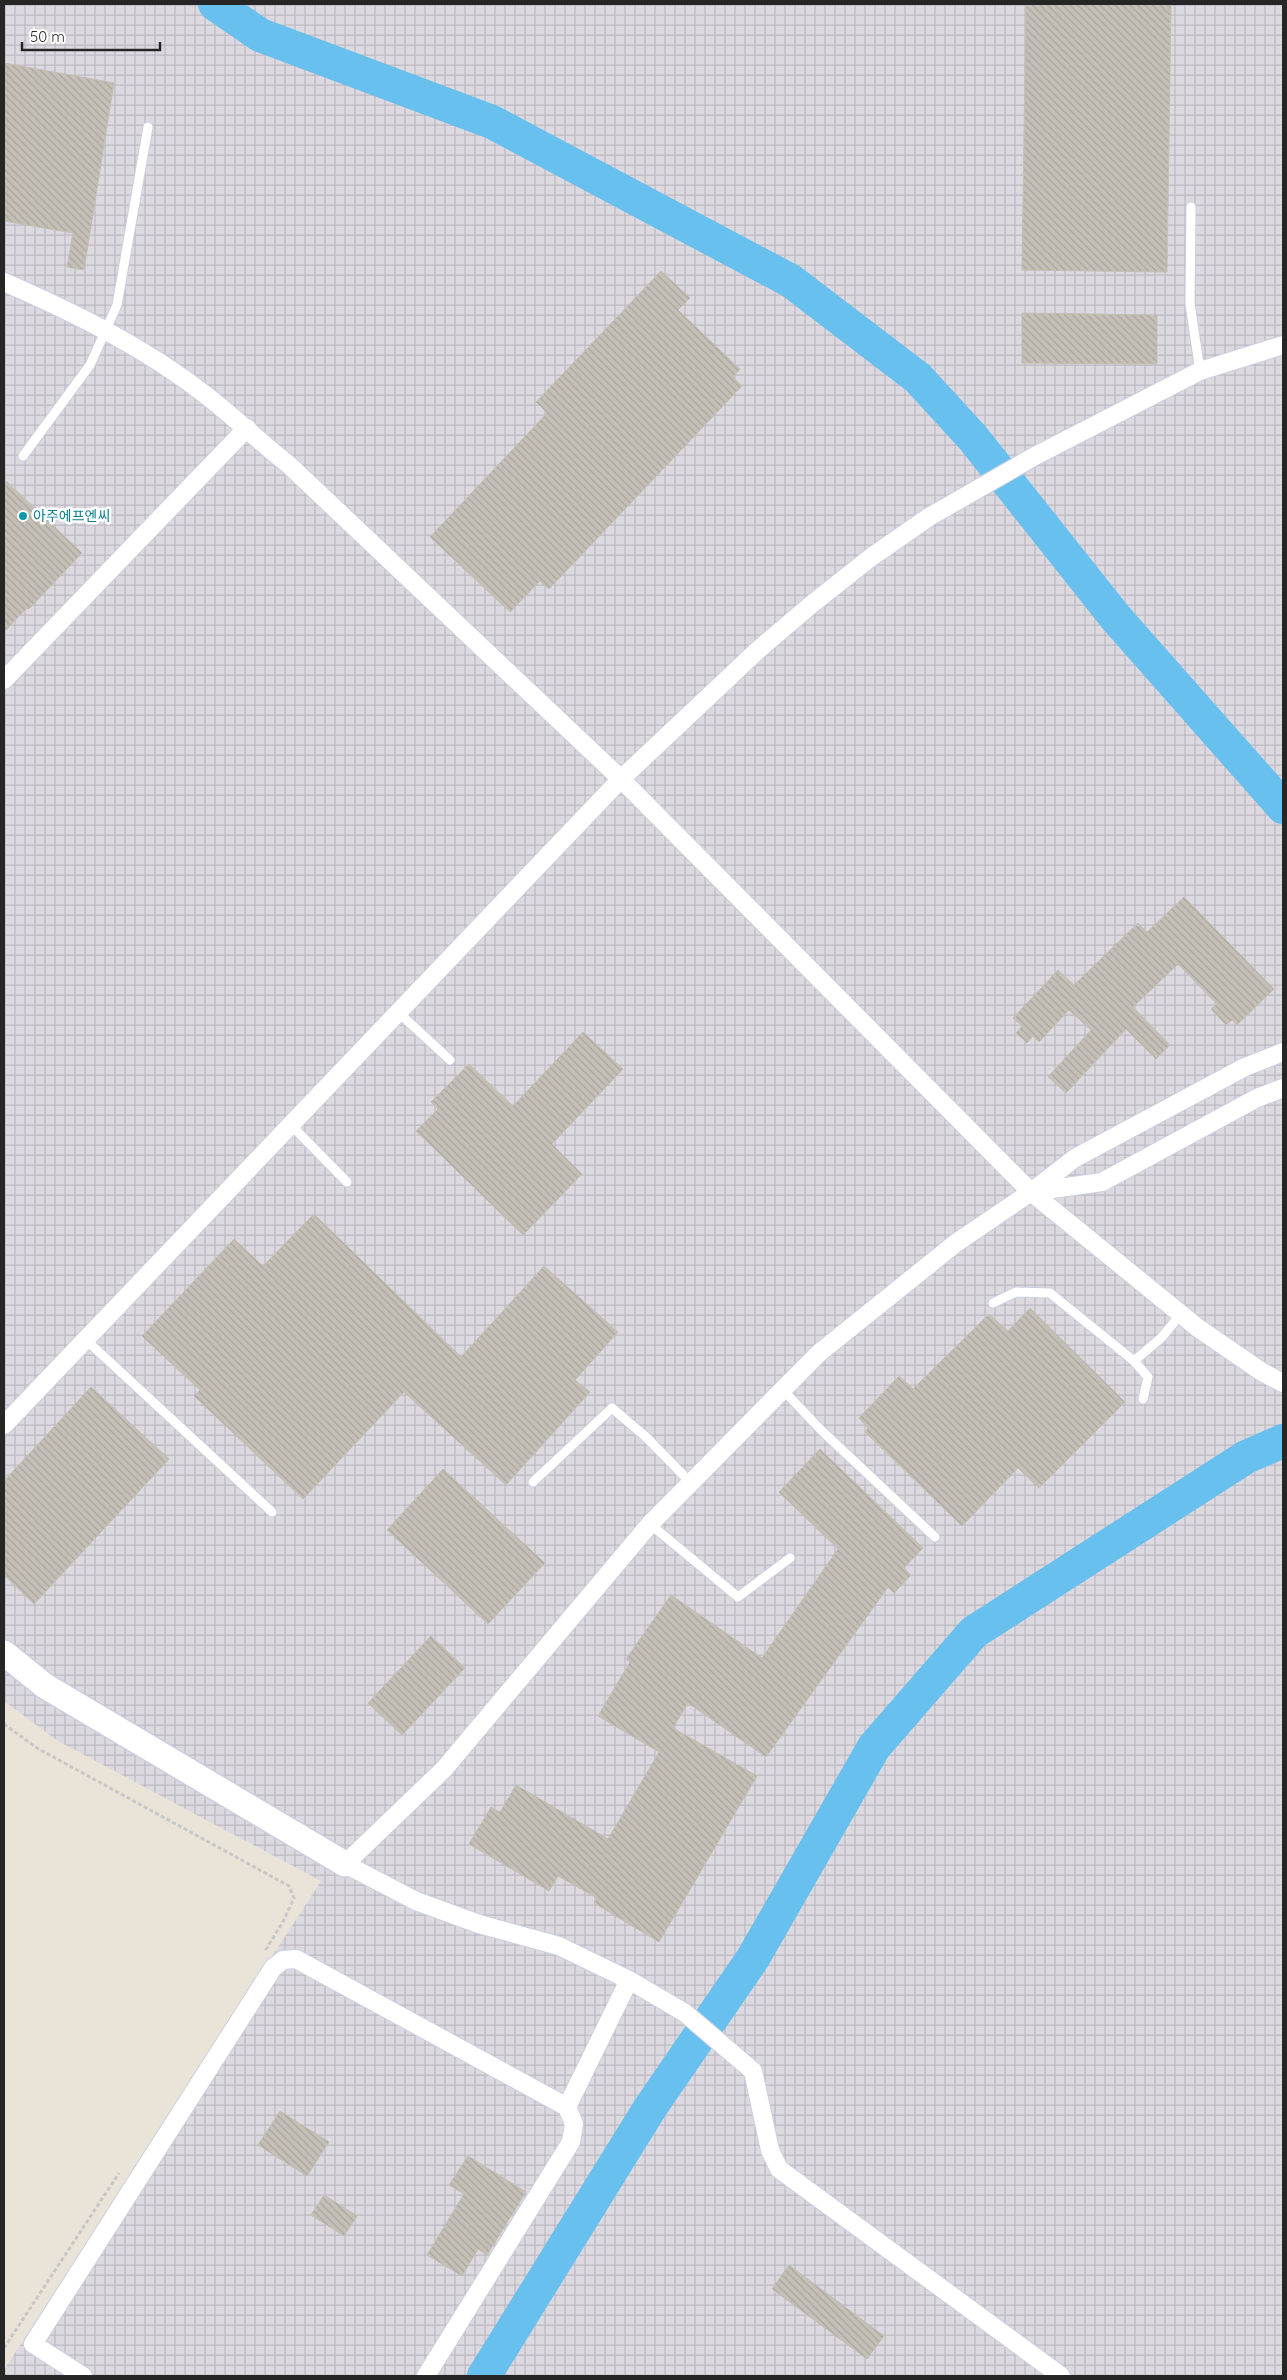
<svg xmlns="http://www.w3.org/2000/svg" width="1287" height="2380" viewBox="0 0 1287 2380" font-family="Quicksand,'Noto Sans KR',sans-serif">
	<style>
		.industrial { fill: url(#industrial-grid) }
		.lines { fill: none; stroke-linecap: round; stroke-linejoin: round }
		.river { stroke: #68c0ee; stroke-width: 34 }
		.building { fill: url(#building-back-hatch); stroke: #c4bfb2 }
		.lane-casing { stroke: #cdcfe0; stroke-width: 11 }
		.street-casing { stroke: #cdcfe0; stroke-width: 20 }
		.secondary-casing { stroke: #cdcfe0; stroke-width: 28 }
		.path { stroke: #c7c7c7; stroke-width: 3; stroke-dasharray: 4 2.5; stroke-linecap: butt }
		.lane { stroke: #fff; stroke-width: 9 }
		.street { stroke: #fff; stroke-width: 18 }
		.secondary { stroke: #fff; stroke-width: 25 }
		.culture-dot { fill: #0f9aa8; stroke: #fff; stroke-width: 2 }
		.labels { text-anchor: middle; dominant-baseline: central; stroke-width: 5; stroke-linejoin: round; paint-order: stroke }
		.culture-label { font-size: 14px; fill: #0d838f; stroke: #fff; text-anchor: start }
	</style>
	<defs>
		<pattern id="industrial-grid" width="8" height="8" patternUnits="userSpaceOnUse" patternTransform="scale(1.25)"><rect width="8" height="8" fill="#dcd9e1"/><path d="M0 4h8M4 0v8" fill="none" stroke="#bdbac1"/></pattern>
		<pattern id="building-back-hatch" width="6" height="6" patternUnits="userSpaceOnUse" patternTransform="scale(1.25)"><rect width="6" height="6" fill="#c5c0b7"/><path d="M-1 5l2 2M0 0l6 6M5-1l2 2" fill="none" stroke="#a9a59d"/></pattern>
	</defs>
	<rect width="100%" height="100%" fill="#eae3d7"/>
	<path class="industrial" d="M4,4H1283V2376H4V2370L321,1881L58,1741L4,1701Z"/>
	<g class="lines">
		<path class="river" d="M215,4L260,35L492,122L791,281L918,378L973,438L1116,618L1283,807
			M484,2376L650,2108L753,1958L874,1747L974,1632L1246,1457L1283,1441"/>
	</g>
	<path class="building" d="M1026,4H1171L1167,272L1022,270Z
		M4,63L114,83L84,270L67,267L73,233L4,221Z
		M661,271L690,298L678,310L740,369L733,377L742,386L549,589L540,581L510,612L430,537L547,413L536,402Z
		M1022,313L1157,315V364L1022,363Z
		M4,479L82,553L29,609L27,608L4,632Z
		M1184,897L1274,989L1237,1025L1232,1020L1226,1025L1211,1009L1217,1004L1178,964L1133,1007L1170,1045L1156,1059L1126,1029L1066,1093L1048,1077L1091,1030L1069,1010L1039,1042L1033,1036L1027,1043L1016,1033L1022,1026L1013,1018L1058,970L1074,985L1138,923L1147,932Z
		M583,1032L623,1069L552,1144L582,1174L523,1235L416,1131L438,1109L431,1102L469,1064L513,1106Z
		M314,1214L461,1357L544,1266L618,1332L575,1380L590,1392L506,1485L404,1392L303,1499L194,1396L200,1390L142,1336L234,1239L263,1266Z
		M1030,1308L1125,1402L1039,1488L1018,1468L962,1526L865,1432L868,1428L859,1418L899,1376L913,1389L989,1314L1008,1331Z
		M91,1387L169,1459L34,1604L4,1575V1481Z
		M820,1449L923,1548L904,1568L911,1575L894,1593L888,1587L766,1757L688,1703L673,1728L757,1776L659,1942L594,1903L597,1898L558,1876L549,1891L469,1844L491,1807L500,1812L516,1785L608,1839L659,1752L598,1716L630,1662L626,1659L671,1595L762,1658L838,1549L779,1492Z
		M443,1469L545,1563L488,1624L387,1530Z
		M431,1636L465,1668L402,1735L368,1703Z
		M280,2111L329,2142L307,2176L258,2145Z
		M468,2156L526,2192L487,2255L478,2249L462,2276L427,2255L464,2194L449,2185Z
		M324,2195L357,2216L344,2236L311,2215Z
		M789,2265L884,2336L867,2359L772,2289Z"/>
	<g class="lines">
		<defs>
			<path id="lane" d="M1191,207L1190,304L1200,371
				M23,456L90,365L117,305L148,127
				M398,1012L450,1060
				M291,1125L347,1182
				M993,1303L1016,1292L1050,1293L1134,1361L1148,1377L1143,1399
				M85,1339L272,1512
				M1134,1361L1161,1338L1181,1314
				M783,1390L822,1431L935,1537
				M533,1482L612,1408L646,1437L691,1483
				M650,1524L738,1597L790,1558"/>
			<path id="street" d="M4,282C75,313 146,348 207,396C235,418 261,443 289,465L621,779L1031,1192L1198,1328L1262,1372L1283,1383
				M4,680L247,428
				M1031,1192L1102,1182L1257,1098L1283,1088
				M4,1425L621,779L758,650L812,604L870,558L929,517L1035,456L1200,371L1283,345
				M567,2107L629,1980
				M83,2376L33,2344L273,1968L283,1960L296,1959L567,2107L574,2124L571,2142L426,2376
				M1061,2376L779,2169L770,2150L753,2071L685,2013L629,1980L559,1946L479,1924L416,1901L345,1864L444,1769L650,1524L819,1353L956,1243L1031,1192L1075,1158L1245,1067L1283,1052"/>
			<path id="secondary" d="M4,1653L45,1686L345,1864"/>
		</defs>
		<use href="#lane" class="lane-casing"/>
		<use href="#street" class="street-casing"/>
		<use href="#secondary" class="secondary-casing"/>
		<path class="path" d="M4,1724L37,1748L289,1886L294,1898L284,1920L265,1951
			M4,2348L119,2173"/>
		<use href="#lane" class="lane"/>
		<use href="#street" class="street"/>
		<use href="#secondary" class="secondary"/>
	</g>
	<circle class="culture-dot" cx="23" cy="516" r="5"/>
	<g class="labels">
		<g class="culture-label">
			<text x="33" y="516">아주에프엔씨</text>
		</g>
	</g>
	<rect width="1287" height="2380" fill="none" stroke="#262626" stroke-width="10"/>
	<path d="M22 42v8h138v-8" fill="none" stroke="#262626" stroke-width="2.5"/>
	<text x="30" y="42" font-size="15" fill="#262626" stroke="#ffffff" stroke-width="4" paint-order="stroke">50 m</text>
</svg>
